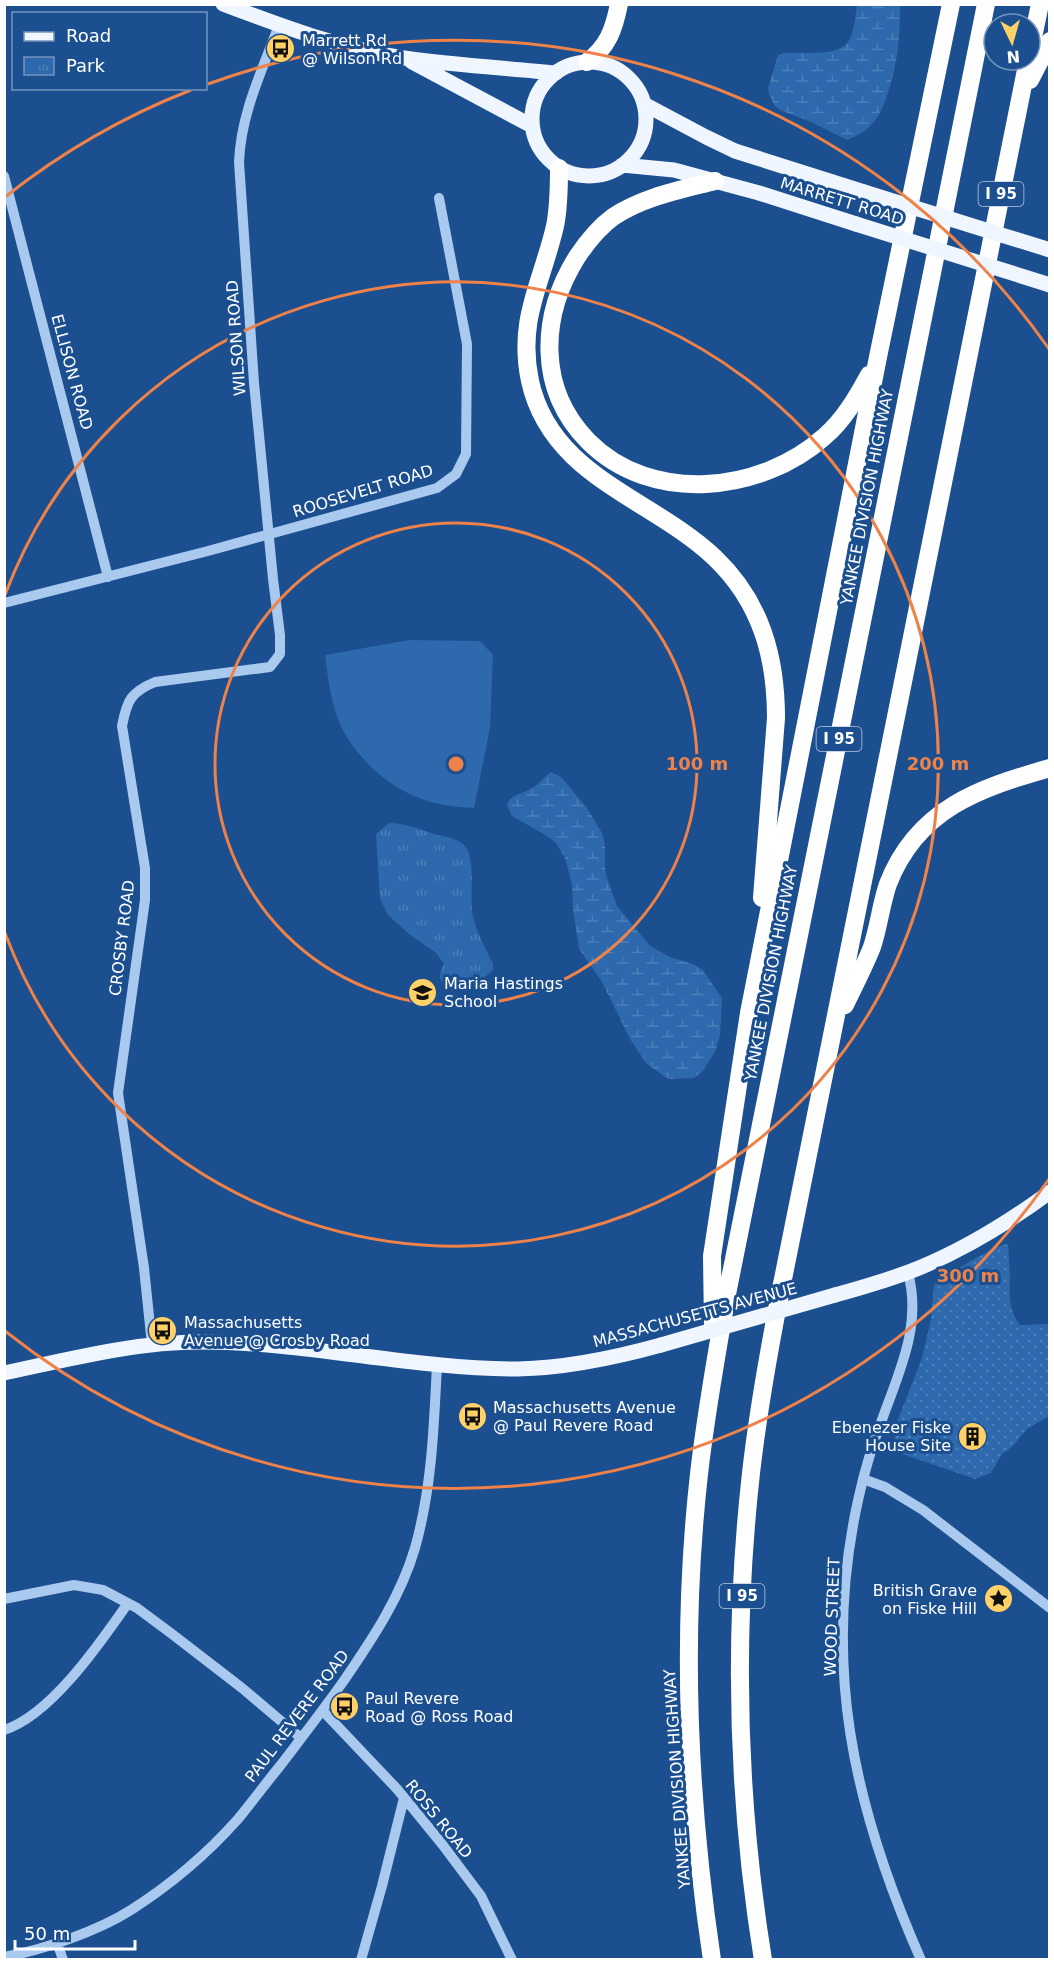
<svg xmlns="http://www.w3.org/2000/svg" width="1054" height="1964" viewBox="0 0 1054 1964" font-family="'DejaVu Sans',sans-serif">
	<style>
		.grass { fill: url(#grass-dots) }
		.wetland { fill: url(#wetland-marsh) }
		.park { fill: url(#park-tufts) }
		.pitch { fill: #2e69ad }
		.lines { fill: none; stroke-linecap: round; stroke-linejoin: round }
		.minor { stroke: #a9c9ee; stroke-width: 10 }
		.major { stroke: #f0f6ff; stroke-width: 15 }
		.highway { stroke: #fff; stroke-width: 18 }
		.major-bridge { stroke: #f0f6ff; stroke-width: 15 }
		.ring { fill: none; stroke: #ee8249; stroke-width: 3 }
		.labels { text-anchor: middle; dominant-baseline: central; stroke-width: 6; stroke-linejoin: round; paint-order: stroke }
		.shield { fill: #1b4f8f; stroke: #bbcadd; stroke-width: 1.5 }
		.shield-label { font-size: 15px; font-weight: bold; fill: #fff }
		.poi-label { font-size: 16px; fill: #fff; stroke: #1b4f8f; text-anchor: start }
		.street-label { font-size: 16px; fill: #fff; stroke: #1b4f8f }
		.centre { fill: #ee8249; stroke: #1b4f8f; stroke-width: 3 }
		.ring-label { font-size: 18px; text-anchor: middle; font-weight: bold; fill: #ee8249; stroke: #1b4f8f; stroke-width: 6; stroke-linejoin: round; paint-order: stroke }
	</style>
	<defs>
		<pattern id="grass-dots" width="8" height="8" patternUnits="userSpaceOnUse" patternTransform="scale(1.5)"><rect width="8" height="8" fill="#2e69ad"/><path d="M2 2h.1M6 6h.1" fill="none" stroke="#4d80b9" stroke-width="1.8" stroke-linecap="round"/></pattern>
		<pattern id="wetland-marsh" width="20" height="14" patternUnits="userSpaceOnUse" patternTransform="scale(1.5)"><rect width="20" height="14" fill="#2e69ad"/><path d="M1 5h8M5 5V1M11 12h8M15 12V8" fill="none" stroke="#4d80b9"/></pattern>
		<pattern id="park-tufts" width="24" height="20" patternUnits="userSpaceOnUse" patternTransform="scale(1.5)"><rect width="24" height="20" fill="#2e69ad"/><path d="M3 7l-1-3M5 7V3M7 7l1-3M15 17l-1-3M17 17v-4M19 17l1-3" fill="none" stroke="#4d80b9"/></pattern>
	</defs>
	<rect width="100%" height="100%" fill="#1b4f8f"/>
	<path class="grass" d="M1008,1244C1009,1254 1009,1264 1010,1274C1010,1293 1007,1308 1020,1325L1049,1324V1416L1027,1429L1013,1446L1002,1454L991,1473L975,1479L891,1450L895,1437V1427L922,1358L931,1319L934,1284C950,1274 992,1246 1008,1244Z"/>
	<path class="wetland" d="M857,5H900C900,33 899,51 892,79C884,107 878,129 847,140L811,122L780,110L775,106L769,94L768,88L778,55L784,53C800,52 838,57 848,42C855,32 855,16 857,5Z
		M551,772L561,777L587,808L602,833L605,844V867L607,878L617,906L650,946L670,957L693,964L703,970L722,998L720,1035L715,1052L703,1071L694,1078L671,1079L665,1077L646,1063L630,1039L602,982L579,949L573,909L572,885L565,858L556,843L547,836L512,816L507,805L509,800C515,794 524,793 532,788C538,785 544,777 551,772Z"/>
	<path class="park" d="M389,823C404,823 419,829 434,834C442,836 457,838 464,845C477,858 469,898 473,917C477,933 486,949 493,964V970C482,982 459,990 443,984C438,976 440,972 444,964L436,953L409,934L388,915L380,899L376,834Z"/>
	<path class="pitch" d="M409,640L480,641L493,655L490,728L474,808C455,807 437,805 419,798C386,786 350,752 338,719C330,698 328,676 325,655Z"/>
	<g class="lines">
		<path class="minor" d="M4,176L108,577
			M4,603L208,551L437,488L456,474L466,454L467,344L439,198
			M908,1273C922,1324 900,1370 883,1417C873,1443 865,1469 859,1496C821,1663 853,1806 921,1960
			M152,1345L144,1268L118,1093L145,900V868L122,726C127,700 131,692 155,682L270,667L280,654V635L273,579L254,383L239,162C241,113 262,71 279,25
			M863,1479L885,1487L923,1510L1050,1608
			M4,1599L74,1585L103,1590L137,1608L172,1634L242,1688L301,1738
			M323,1711L398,1790L442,1844L481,1896L512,1960
			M4,1730C51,1715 100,1643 128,1603
			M57,1942L63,1960
			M4,1957C43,1950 98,1931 131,1910C170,1885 207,1854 238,1819C252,1802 266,1783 280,1766C302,1737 324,1709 345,1679C373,1638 401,1596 415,1548C432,1488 434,1425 437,1364
			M361,1960L382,1886L404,1798"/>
		<path class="major" d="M223,4C281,26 342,49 404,58C454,65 505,68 556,73
			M412,62L532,126
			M532 119a57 57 0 1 1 114 0a57 57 0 1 1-114 0Z
			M644,104L706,137L735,151L864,192
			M622,165L674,170L759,193L856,224
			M835,1295C864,1287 892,1279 919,1268C965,1249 1009,1222 1050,1192
			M4,1373C70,1359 135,1342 201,1342C307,1342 412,1369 518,1369C567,1368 614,1358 661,1345"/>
		<path class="highway" d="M1030,52L1040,4
			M587,62C608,47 614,29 619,4
			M1030,80L1050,41
			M559,168C559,187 559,207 555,226C542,283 517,319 530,381C551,477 652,498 715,558C761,602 776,657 776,718L762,898
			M715,181C680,190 643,197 613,217C598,228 587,242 577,257C540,316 537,389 588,441C651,505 761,493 824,437C844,420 857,397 869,375
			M845,1005C854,986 864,967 872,947C879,926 881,904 888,884C917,809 979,788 1050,768
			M713,1327L712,1256L749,1013L878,357L951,4
			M712,1960C688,1799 681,1635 699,1474C706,1412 717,1351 728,1289L986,4
			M763,1960C737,1799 733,1635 751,1473C758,1412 769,1350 781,1289L1028,60"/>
		<path class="major-bridge" d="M864,192L1050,250
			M856,224L1050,285
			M661,1345L835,1295"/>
	</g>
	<g class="ring">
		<circle cx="456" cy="764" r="241"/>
		<path d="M5 595A482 482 0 1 1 5 933"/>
		<path d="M1049 1179A724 724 0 0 1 5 1331M5 197A724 724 0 0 1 191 90M208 84A724 724 0 0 1 1049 349"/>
	</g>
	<defs>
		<symbol id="bus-disc" viewBox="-11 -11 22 22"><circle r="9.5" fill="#ffd166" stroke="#1b4f8f"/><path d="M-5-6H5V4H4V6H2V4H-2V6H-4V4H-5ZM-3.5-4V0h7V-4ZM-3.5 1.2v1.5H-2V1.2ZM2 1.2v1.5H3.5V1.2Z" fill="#111"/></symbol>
		<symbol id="school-disc" viewBox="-11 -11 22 22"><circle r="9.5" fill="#ffd166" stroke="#1b4f8f"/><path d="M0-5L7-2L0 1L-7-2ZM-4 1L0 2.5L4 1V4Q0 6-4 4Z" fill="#111"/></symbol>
		<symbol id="building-disc" viewBox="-11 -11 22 22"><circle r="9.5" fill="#ffd166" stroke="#1b4f8f"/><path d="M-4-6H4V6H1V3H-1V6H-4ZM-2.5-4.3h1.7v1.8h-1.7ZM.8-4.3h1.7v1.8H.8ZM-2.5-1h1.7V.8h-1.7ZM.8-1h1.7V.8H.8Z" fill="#111"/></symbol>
		<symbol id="sight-disc" viewBox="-11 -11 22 22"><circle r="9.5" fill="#ffd166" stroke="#1b4f8f"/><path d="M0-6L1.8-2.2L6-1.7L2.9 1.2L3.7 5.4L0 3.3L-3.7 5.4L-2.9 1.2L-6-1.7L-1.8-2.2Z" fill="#111"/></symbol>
	</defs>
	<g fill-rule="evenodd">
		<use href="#bus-disc" x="264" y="32" width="33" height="33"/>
		<use href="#school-disc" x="406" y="976" width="33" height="33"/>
		<use href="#bus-disc" x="146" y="1314" width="33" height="33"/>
		<use href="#bus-disc" x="456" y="1400" width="33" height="33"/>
		<use href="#building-disc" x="956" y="1420" width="33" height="33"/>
		<use href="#sight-disc" x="982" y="1582" width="33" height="33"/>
		<use href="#bus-disc" x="328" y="1690" width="33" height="33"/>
	</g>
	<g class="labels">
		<g class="shield">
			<rect x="978.5" y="182" width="45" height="24" rx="4.5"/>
			<rect x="816.5" y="727" width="45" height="24" rx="4.5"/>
			<rect x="719.5" y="1584" width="45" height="24" rx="4.5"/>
		</g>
		<g class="shield-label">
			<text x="1001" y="194">I 95</text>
			<text x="839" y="739">I 95</text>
			<text x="742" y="1596">I 95</text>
		</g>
		<g class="poi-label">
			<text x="302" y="40">Marrett Rd<tspan x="302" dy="18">@ Wilson Rd</tspan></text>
			<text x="444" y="983">Maria Hastings<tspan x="444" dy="18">School</tspan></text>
			<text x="184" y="1322">Massachusetts<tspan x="184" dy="18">Avenue @ Crosby Road</tspan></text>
			<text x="493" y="1407">Massachusetts Avenue<tspan x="493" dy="18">@ Paul Revere Road</tspan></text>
			<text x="951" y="1427" text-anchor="end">Ebenezer Fiske<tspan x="951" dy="18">House Site</tspan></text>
			<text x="977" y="1590" text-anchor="end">British Grave<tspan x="977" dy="18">on Fiske Hill</tspan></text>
			<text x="365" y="1698">Paul Revere<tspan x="365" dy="18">Road @ Ross Road</tspan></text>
		</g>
		<g class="street-label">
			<text transform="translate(842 201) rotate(17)">MARRETT ROAD</text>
			<text transform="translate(236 338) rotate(-94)">WILSON ROAD</text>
			<text transform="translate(72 372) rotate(75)">ELLISON ROAD</text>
			<text transform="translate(363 491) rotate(-17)">ROOSEVELT ROAD</text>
			<text transform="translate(867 497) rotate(-79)">YANKEE DIVISION HIGHWAY</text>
			<text transform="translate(122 938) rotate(-83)">CROSBY ROAD</text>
			<text transform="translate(771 973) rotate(-79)">YANKEE DIVISION HIGHWAY</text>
			<text transform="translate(695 1315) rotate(-15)">MASSACHUSETTS AVENUE</text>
			<text transform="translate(832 1617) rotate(-88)">WOOD STREET</text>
			<text transform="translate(297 1716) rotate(-53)">PAUL REVERE ROAD</text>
			<text transform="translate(677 1779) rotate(-94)">YANKEE DIVISION HIGHWAY</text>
			<text transform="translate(439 1819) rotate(51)">ROSS ROAD</text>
		</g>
	</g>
	<circle cx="456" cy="764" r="9" class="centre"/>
	<g class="ring-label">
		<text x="697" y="770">100 m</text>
		<text x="938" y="770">200 m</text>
		<text x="968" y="1282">300 m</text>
	</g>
	<rect width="1054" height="1964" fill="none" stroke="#ffffff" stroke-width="12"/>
	<rect x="12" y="12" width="195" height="78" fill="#1b4f8f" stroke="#7695bc" stroke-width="1.5"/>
	<rect x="24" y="32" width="30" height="9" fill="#f0f6ff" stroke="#7695bc" stroke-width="1.5"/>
	<text x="66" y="42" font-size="18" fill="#ffffff">Road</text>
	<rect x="24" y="57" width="30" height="18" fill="url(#park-tufts)" stroke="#7695bc" stroke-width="1.5"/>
	<text x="66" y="72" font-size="18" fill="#ffffff">Park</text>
	<g transform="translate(1012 42) rotate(175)"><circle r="28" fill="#1b4f8f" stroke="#7695bc" stroke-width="1.5"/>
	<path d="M0-4.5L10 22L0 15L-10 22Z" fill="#ffd166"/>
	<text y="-9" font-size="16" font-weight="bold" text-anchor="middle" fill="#ffffff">N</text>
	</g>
	<path d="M15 1940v9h120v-9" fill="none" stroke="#ffffff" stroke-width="3"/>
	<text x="24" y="1940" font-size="18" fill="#ffffff" stroke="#1b4f8f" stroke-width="4.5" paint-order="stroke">50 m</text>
</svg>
